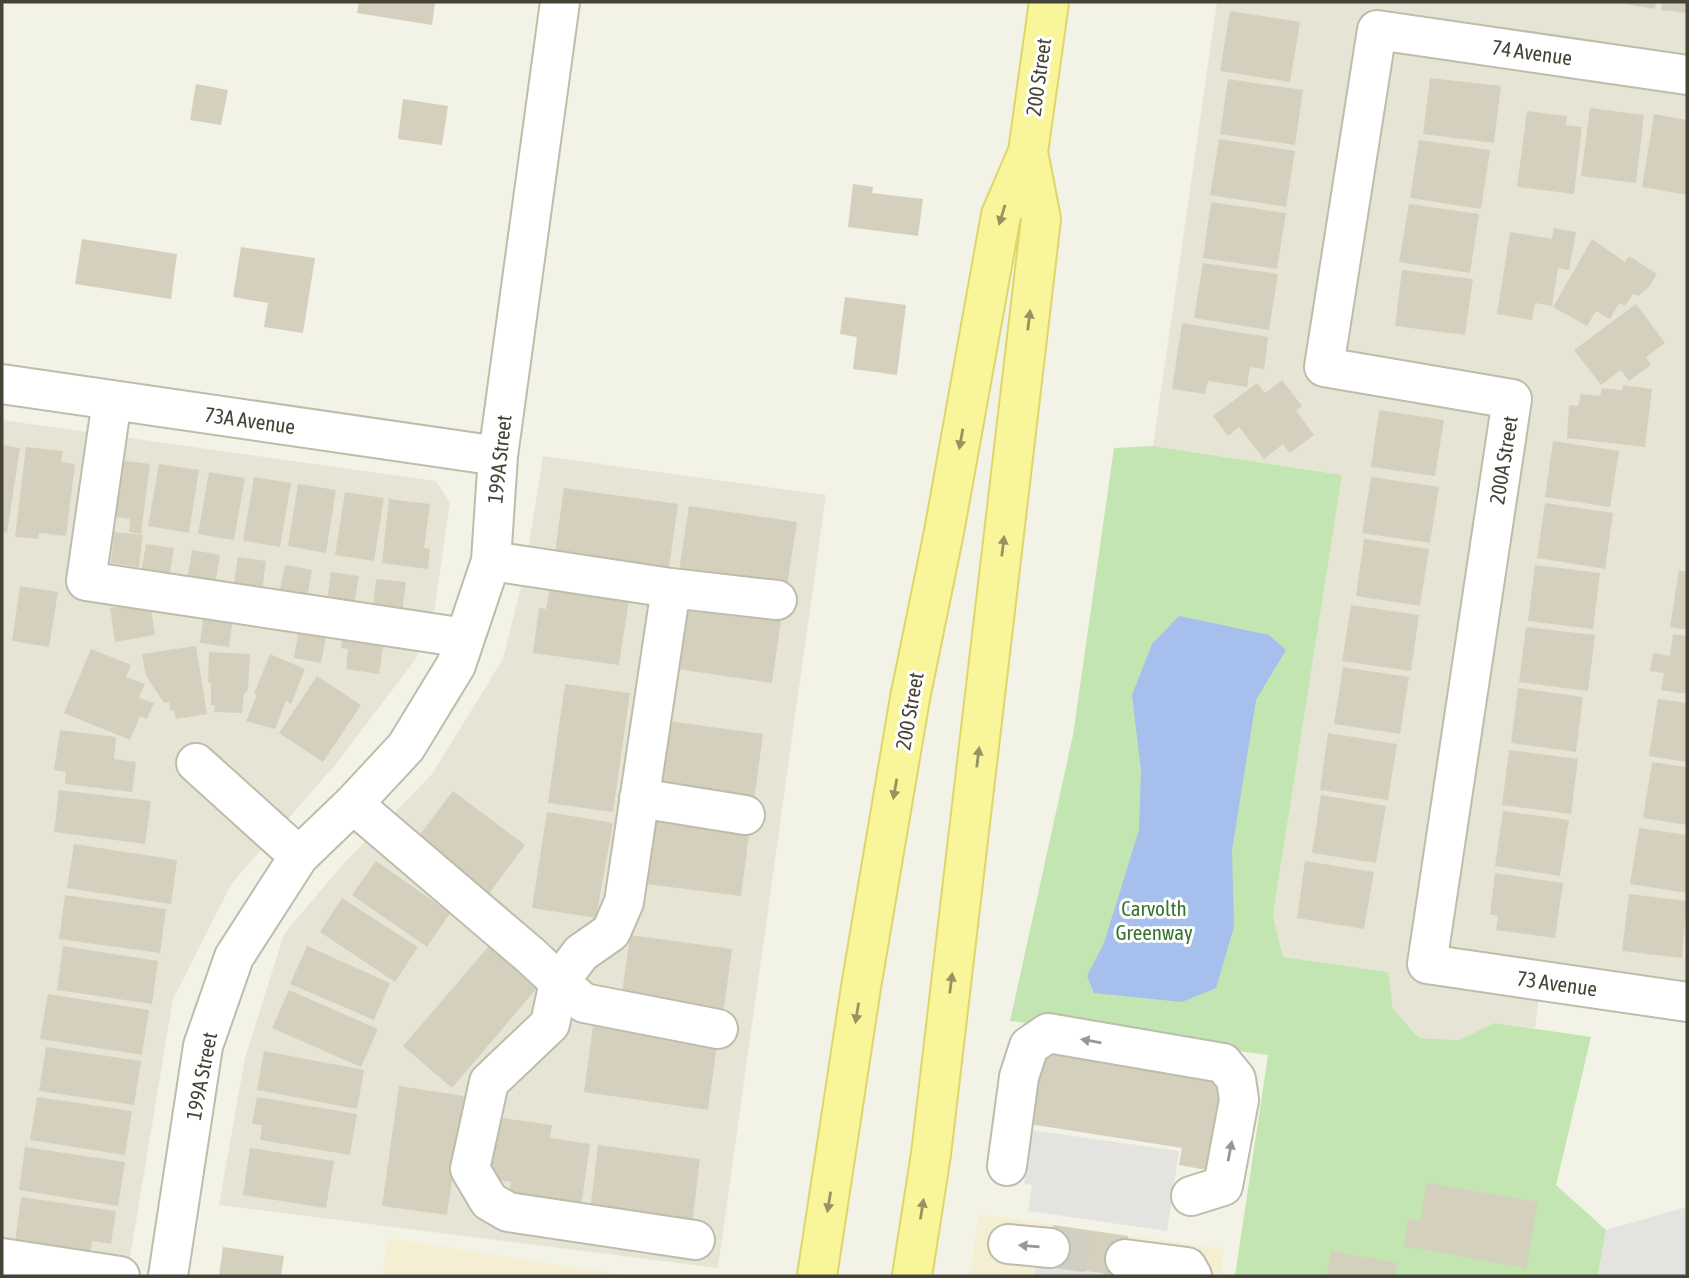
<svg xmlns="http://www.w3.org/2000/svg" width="1689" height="1278" viewBox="0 0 1689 1278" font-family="'Asap Condensed',sans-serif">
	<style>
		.residential { fill: #e6e5d5 }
		.commercial { fill: #f4eed3 }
		.green { fill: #c2e5b2 }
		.parking { fill: #e4e3df }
		.water { fill: #a6bfed }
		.building { fill: #d4d0bd }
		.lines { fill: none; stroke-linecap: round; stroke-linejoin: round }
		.minor-tunnel { stroke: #d0cfc4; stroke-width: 38; stroke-dasharray: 38 19; stroke-linecap: butt }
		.minor-casing { stroke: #bebcaa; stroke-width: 42 }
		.major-casing { stroke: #ded66a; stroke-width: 42 }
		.minor { stroke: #fff; stroke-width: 38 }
		.major { stroke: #f9f59a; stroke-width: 38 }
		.oneway { fill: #969363 }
		.oneway2 { fill: #999890 }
		.labels { text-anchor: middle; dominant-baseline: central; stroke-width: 6; stroke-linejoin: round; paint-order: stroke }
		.street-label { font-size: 21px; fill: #454336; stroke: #fff }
		.park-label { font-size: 21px; fill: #36742c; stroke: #fff }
	</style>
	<rect width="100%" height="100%" fill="#f3f2e7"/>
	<path class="residential" d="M1217,2H1687V1002L1541,981L1535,1028L1494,1023L1459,1040L1419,1038L1393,1009L1387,972L1283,957L1273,915L1342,475L1153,446Z
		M2,420L436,481L450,502L435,606L415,660L336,764L232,883L173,999L127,1276H2Z
		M543,456L826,495L718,1268L219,1205L245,1058L284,934L343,864L432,774L503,659L525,571Z"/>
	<path class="commercial" d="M979,1214L1224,1249L1220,1276H970Z
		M388,1238L629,1276H382Z"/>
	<path class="green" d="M1153,446L1342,475L1273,915L1283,957L1388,972L1393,1009L1419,1038L1459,1040L1494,1023L1591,1037L1556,1185L1606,1230L1598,1276H1235L1268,1055L1010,1021L1073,735L1114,448Z"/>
	<path class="parking" d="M1031,1130L1179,1151L1167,1231L1028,1211L1032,1185L1024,1184Z
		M1687,1207V1276H1598L1606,1230Z
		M1036,1265L1048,1266L1118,1276H1034Z"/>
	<path class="water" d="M1179,616L1269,635L1286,650L1256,700L1232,850L1234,927L1216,988L1182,1002L1094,993L1087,976L1104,943L1139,830L1141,770L1132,695L1152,644Z"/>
	<path class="building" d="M359,2H435L432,25L357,13Z
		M1614,2H1656L1655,9Z
		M1662,2H1687V13L1661,10Z
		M1230,11L1300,22L1290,82L1220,71Z
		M1430,78L1501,86L1494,143L1423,134Z
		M1228,79L1303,90L1295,145L1220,134Z
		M196,84L228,90L221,125L190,120Z
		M403,99L448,106L442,145L398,139Z
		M1590,108L1644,115L1636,183L1581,176Z
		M1527,111L1567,116L1566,125L1582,127L1574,194L1517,187Z
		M1654,114L1687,120V195L1642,187Z
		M1219,139L1295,151L1286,207L1210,195Z
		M1419,140L1490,150L1481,209L1410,198Z
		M853,184L873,187L872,193L923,199L918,236L848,227Z
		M1211,202L1286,213L1277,269L1203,258Z
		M1409,204L1479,214L1470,273L1399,262Z
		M1554,228L1576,232L1569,270L1558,268L1552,306L1535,303L1532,320L1497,314L1510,232L1552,239Z
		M82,239L177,254L171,299L75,284Z
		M1592,239L1625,262L1629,256L1657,274L1648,288L1638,296L1633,294L1625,306L1619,303L1610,319L1596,311L1587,326L1553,307Z
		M241,247L315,258L303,333L264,327L268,303L233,297Z
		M1203,263L1278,274L1269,330L1194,318Z
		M1402,270L1473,279L1465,335L1395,326Z
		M845,297L906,305L897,375L853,369L857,337L840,334Z
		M1636,304L1665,343L1646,357L1651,365L1629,381L1621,370L1601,385L1574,350Z
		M1182,323L1268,337L1264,369L1250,367L1247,387L1208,381L1205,394L1172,389Z
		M1282,380L1302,406L1296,411L1314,435L1290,453L1283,444L1264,459L1239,427L1228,436L1213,416L1257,383L1265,393Z
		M1623,385L1652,389L1645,447L1567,438L1569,405L1578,406L1581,394L1600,396L1602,388L1622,390Z
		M1379,410L1444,420L1435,476L1371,467Z
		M1553,441L1619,451L1610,507L1545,497Z
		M2,445L20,448L7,533L2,532Z
		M26,447L63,451L61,462L75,464L66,536L39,533L38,539L15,537Z
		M112,459L150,464L141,534L129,532L130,519L105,516Z
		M159,464L199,470L189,533L148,526Z
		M209,472L245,478L234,540L198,534Z
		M254,477L291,483L280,547L243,541Z
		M1371,477L1439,487L1430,543L1362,533Z
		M298,484L336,490L326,553L288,546Z
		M564,488L678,504L669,568L555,552Z
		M345,492L384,498L374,561L335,555Z
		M389,499L430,504L424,548L430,549L428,569L382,563Z
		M1545,503L1613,513L1605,569L1537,558Z
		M689,506L797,522L787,586L679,571Z
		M114,532L143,535L139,567L111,563Z
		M1364,539L1429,549L1420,606L1356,596Z
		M146,544L174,548L169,578L141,573Z
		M192,550L220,555L215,585L187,580Z
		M238,557L266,561L262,592L233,588Z
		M285,565L312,570L307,599L279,594Z
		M1535,565L1600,573L1593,629L1528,621Z
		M1679,570L1687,572V630L1670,627Z
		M331,572L359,576L354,605L327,601Z
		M376,579L406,582L402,612L373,608Z
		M20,586L58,592L49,647L12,641Z
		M550,587L629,599L619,665L533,653L539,608L546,609Z
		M679,599L782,613L772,683L670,668Z
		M150,602L155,635L115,642L110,608Z
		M1351,605L1419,615L1411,671L1342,661Z
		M204,613L233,616L229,647L200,643Z
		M299,627L327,632L321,663L294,658Z
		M1526,627L1595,635L1588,691L1519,682Z
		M343,634L384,640L379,674L346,669L348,649L341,648Z
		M1673,634L1687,636V694L1661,690L1664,673L1650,671L1653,653L1670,656Z
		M196,646L207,714L176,719L174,710L170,711L169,702L164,703L146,676L142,654Z
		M91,649L131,665L126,677L145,684L139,698L154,703L147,719L140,716L130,740L64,713Z
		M209,652L250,654L248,690L244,694L242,713L214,712L215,705H211V683L208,682Z
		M270,654L305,669L291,704L286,701L275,729L246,721L257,695L254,694Z
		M1343,667L1409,677L1400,734L1334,724Z
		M317,676L361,705L323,762L279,733Z
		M565,684L630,693L613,812L548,803Z
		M1518,688L1583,697L1576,752L1511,743Z
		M1658,699L1687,703V762L1649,756Z
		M661,720L763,734L754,801L652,787Z
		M60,730L116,737L114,759L136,762L132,792L65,784L66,772L54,770Z
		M1328,733L1397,744L1388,800L1320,790Z
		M1509,750L1578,759L1571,814L1502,805Z
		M1652,762L1687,767V825L1643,818Z
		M59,790L151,801L145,844L54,832Z
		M453,791L525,845L485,899L412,845Z
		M1321,795L1386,806L1376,863L1312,853Z
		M1503,811L1569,820L1560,876L1495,866Z
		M547,812L613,823L596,918L532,908Z
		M647,814L722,823L721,831L749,834L741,896L638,883Z
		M1639,828L1687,835V893L1630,884Z
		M74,844L177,860L171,904L67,888Z
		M376,861L450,913L427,947L352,895Z
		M1305,861L1374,872L1364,929L1297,918Z
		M1495,873L1563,883L1555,938L1496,930L1498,916L1490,914Z
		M1629,894L1687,901L1682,958L1622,951Z
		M65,895L166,909L160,953L59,939Z
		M342,898L418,947L395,982L320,932Z
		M630,935L732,949L723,1015L621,1000Z
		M63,946L158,961L152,1004L57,990Z
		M307,946L390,983L374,1020L290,984Z
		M489,946L537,988L452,1088L403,1046Z
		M289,990L378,1029L361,1067L272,1028Z
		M48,994L149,1010L142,1055L40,1039Z
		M593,1026L717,1044L708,1110L584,1092Z
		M1046,1043L1222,1081L1207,1170L1179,1165L1182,1148L1023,1123Z
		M46,1047L141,1061L134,1105L39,1091Z
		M264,1051L364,1070L357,1109L257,1090Z
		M399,1086L464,1096L447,1215L382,1206Z
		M37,1097L132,1111L125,1155L30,1140Z
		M257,1097L357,1114L350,1155L260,1140L262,1125L252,1124Z
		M496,1117L552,1125L550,1138L590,1144L581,1207L509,1196L511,1182L487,1178Z
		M598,1145L700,1159L692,1224L590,1211Z
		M25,1147L125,1162L118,1206L19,1190Z
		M250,1148L334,1161L326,1208L243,1195Z
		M1427,1183L1538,1202L1526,1268L1404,1246L1408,1220L1420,1222Z
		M21,1197L116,1211L111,1244L92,1241L90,1254L15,1242Z
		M1053,1225L1128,1236L1123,1276L1048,1266Z
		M223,1247L284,1256L281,1276H219Z
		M1331,1251L1397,1263L1394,1276H1327Z"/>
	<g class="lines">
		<path class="minor-tunnel" d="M1050,1248L1125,1259"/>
		<defs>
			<path id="minor" d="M1687,75L1377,30L1324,367L1512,399L1427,964L1687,1002
				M2,384L498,456
				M112,400L86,581L465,638
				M671,588L777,600
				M196,763L299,856
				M639,798L745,815
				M353,804L530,955L559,982L581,953L611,932L624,902L671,588L491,561
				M1007,1166L1019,1077L1029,1046L1048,1033L1223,1063L1236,1079L1239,1100L1223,1186L1191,1196
				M695,1240L508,1212L489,1201L470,1169L489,1082L550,1024L559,982L584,1003L718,1029
				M1008,1244L1050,1248
				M2,1258L120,1276
				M1125,1259L1187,1267L1192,1276
				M168,1276L203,1046L234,957L299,856L353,804L406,747L456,665L491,561L498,456L560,2"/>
			<path id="major" d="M817,1276L861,987L910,698L944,532L1001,215L1028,152L1049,2
				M912,1276L931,1154L1041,219L1028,152"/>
		</defs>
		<use href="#minor" class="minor-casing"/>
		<use href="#major" class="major-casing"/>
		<use href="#minor" class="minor"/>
		<use href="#major" class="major"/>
	</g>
	<defs><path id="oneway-solid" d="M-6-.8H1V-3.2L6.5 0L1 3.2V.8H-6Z" transform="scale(1.75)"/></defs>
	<g class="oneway">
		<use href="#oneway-solid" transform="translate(1002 215) rotate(107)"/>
		<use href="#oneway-solid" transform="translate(1029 320) rotate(-83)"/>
		<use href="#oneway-solid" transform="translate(961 439) rotate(100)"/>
		<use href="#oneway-solid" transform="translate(1003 546) rotate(-83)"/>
		<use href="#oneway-solid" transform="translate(978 757) rotate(-83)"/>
		<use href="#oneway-solid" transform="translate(895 789) rotate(100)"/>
		<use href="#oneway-solid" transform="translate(951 983) rotate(-83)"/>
		<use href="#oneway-solid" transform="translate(857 1013) rotate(99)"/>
		<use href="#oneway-solid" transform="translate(829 1202) rotate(99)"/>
		<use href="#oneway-solid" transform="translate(922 1209) rotate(-81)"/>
	</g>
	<g class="oneway2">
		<use href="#oneway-solid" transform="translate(1091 1041) rotate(-170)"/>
		<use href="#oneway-solid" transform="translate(1230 1151) rotate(-79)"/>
		<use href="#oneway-solid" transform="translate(1029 1246) rotate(-175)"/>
	</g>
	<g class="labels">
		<g class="street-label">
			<text transform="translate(1532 52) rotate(8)">74 Avenue</text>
			<text transform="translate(1038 77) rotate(-82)">200 Street</text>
			<text transform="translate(250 420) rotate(8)">73A Avenue</text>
			<text transform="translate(499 459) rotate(-84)">199A Street</text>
			<text transform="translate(1503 460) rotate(-81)">200A Street</text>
			<text transform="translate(909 711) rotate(-80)">200 Street</text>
			<text transform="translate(1557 983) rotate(8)">73 Avenue</text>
			<text transform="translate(201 1076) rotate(-79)">199A Street</text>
		</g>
		<g class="park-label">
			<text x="1154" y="908">Carvolth<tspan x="1154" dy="24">Greenway</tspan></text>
		</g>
	</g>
	<rect width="1689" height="1278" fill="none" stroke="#454336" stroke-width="7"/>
</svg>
